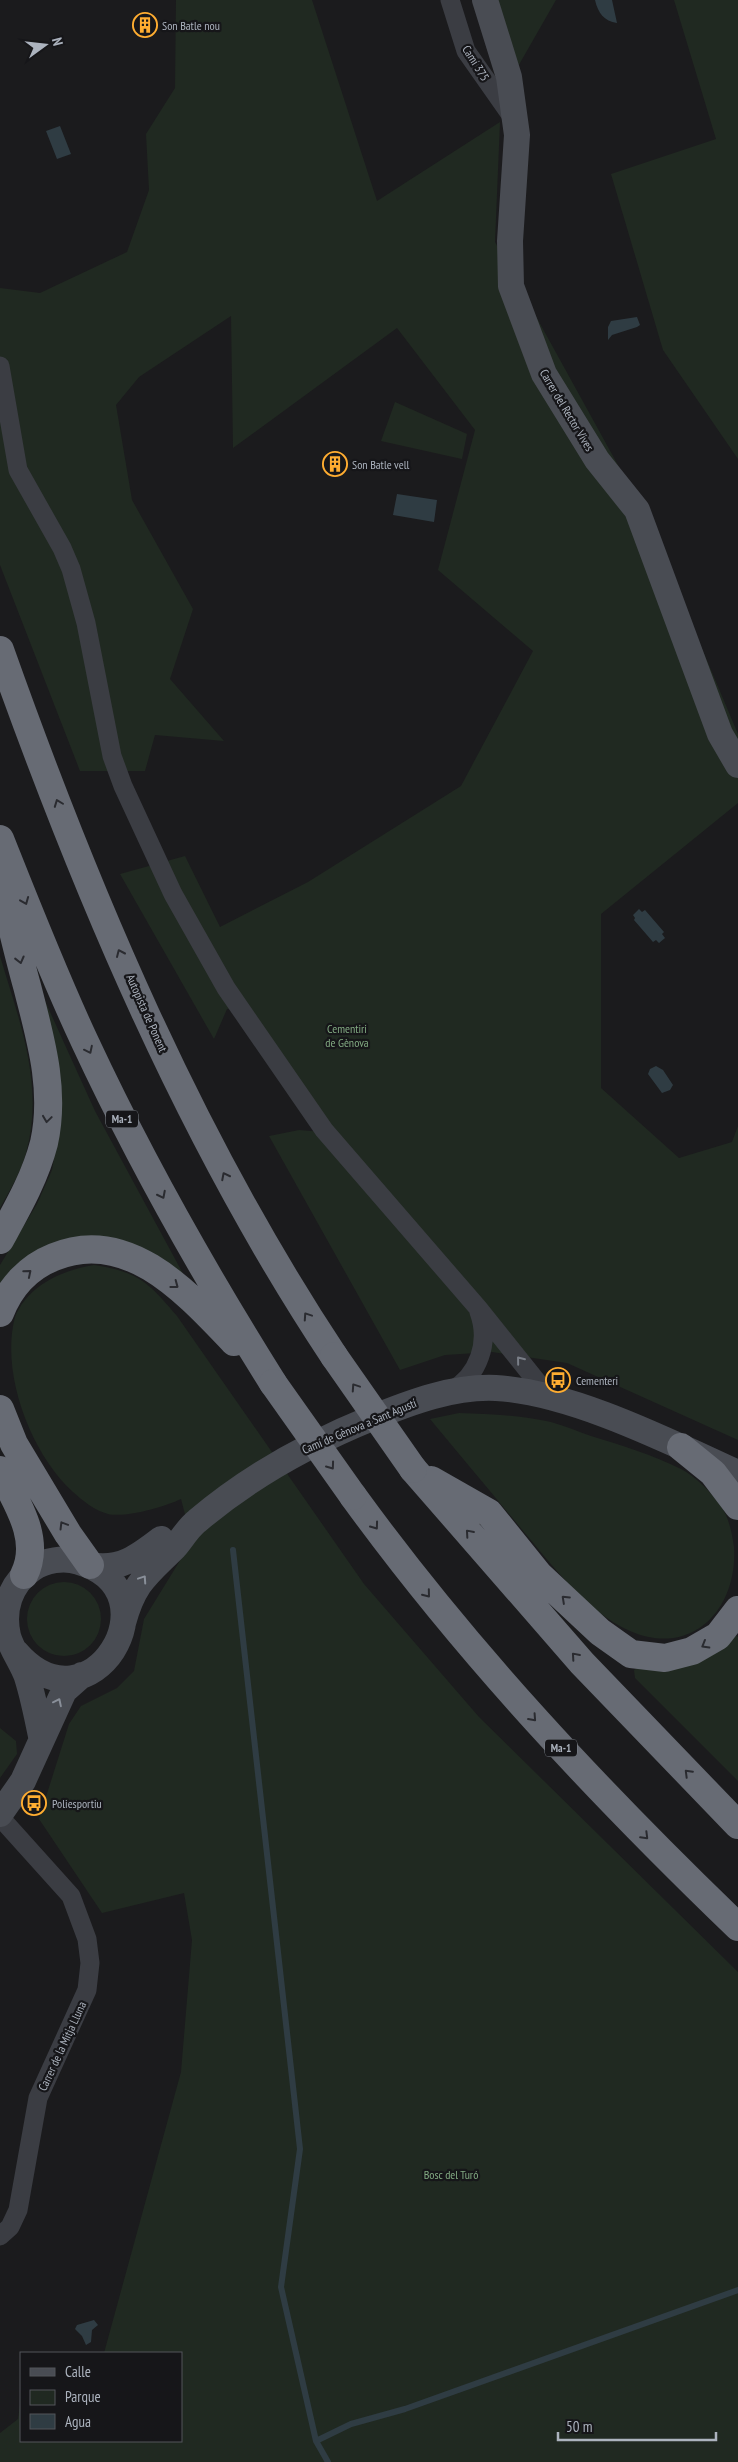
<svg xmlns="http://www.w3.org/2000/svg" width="738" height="2462" viewBox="0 0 738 2462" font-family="'PT Sans Narrow',sans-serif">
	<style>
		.green { fill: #202921 }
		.water { fill: #2f3c43 }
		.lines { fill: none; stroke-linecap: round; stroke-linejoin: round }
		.stream { stroke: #2f3c43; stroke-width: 6 }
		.street { stroke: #3b3d43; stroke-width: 19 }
		.secondary { stroke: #494c53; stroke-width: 26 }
		.highway { stroke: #676b74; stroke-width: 28 }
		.highway-bridge { stroke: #676b74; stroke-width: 28 }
		.oneway { stroke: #2a2b30 }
		.oneway2 { stroke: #797e87 }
		.oneway3 { stroke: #898f99 }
		.labels { text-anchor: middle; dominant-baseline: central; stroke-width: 4.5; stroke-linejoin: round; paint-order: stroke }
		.shield { fill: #161619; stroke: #7f848c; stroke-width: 1 }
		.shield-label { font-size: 11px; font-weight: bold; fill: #acb3be }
		.poi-label { font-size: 12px; fill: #acb3be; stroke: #161619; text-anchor: start }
		.street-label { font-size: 12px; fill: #acb3be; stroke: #161619 }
		.park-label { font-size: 12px; fill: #82aa82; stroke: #161619 }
	</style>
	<rect width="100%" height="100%" fill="#1b1b1d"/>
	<path class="green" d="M176,0H312L377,201L500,122L495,242L646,516L738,734V803L601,914V1088L679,1158L732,1142L738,1126V1440L567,1363L492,1352L445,1355L400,1370L269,1136L299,1130L334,1133L244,1006L227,1009L214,1039L120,874L185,856L220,927L308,882L461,786L533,651L438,570L475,430L397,328L233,448L231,316L139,377L116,405L132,500L193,609L170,679L224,741L155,735L145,771H80L0,565V288L40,293L127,252L149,190L146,134L175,88Z
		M483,0H556L516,70Z
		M674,0H738V459L663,350L611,174L716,139Z
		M395,402L467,434L462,459L381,441Z
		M0,956C19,1020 45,1085 26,1153C21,1172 10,1190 0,1208Z
		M36,981L95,1111L187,1281L116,1241L0,1289V1265L37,1204L52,1170L59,1131Z
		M94,1265C139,1272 148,1282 177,1316L364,1584L479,1717L738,1972V2462H0V2433L18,2419L21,2397V2441H181V2353H104L181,2072L192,1940L184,1893L102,1913L39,1819L69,1724L81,1706L117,1688L134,1671L144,1619L192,1541L181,1499C164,1507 126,1518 108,1514C94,1510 83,1501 73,1492C31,1454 0,1373 15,1317C28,1285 63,1270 94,1265Z
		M459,1413C488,1414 518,1415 546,1421C561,1424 576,1431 591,1436C621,1445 653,1455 681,1469C696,1477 711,1492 721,1506C729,1518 732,1533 734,1547C738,1609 692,1658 630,1631C586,1612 550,1562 519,1526C489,1490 460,1455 430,1419Z
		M27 1619a37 37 0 1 1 74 0a37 37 0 1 1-74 0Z
		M735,1635L738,1637V1781L635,1678L634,1670L641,1666Z
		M0,1728L16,1741L17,1754L0,1778Z"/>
	<path class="water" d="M595,0H612L617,23C604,21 598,13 595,0Z
		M60,126L71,154L57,159L46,131Z
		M637,317L640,325L637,327L612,335L608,340V327L611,321Z
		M397,494L437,500L434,522L393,515Z
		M639,909L642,912L645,910L664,932L662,934L665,938L659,943L656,940L653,942L634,920L635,918L633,915Z
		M656,1066L663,1070L673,1085L670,1090L662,1093L648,1074L650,1069Z
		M94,2320L98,2325L92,2330L91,2342L86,2345L82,2336L75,2329L77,2325Z"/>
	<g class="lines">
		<path class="stream" d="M233,1550L300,2149L281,2287L316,2441L328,2462
			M316,2441L351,2424L405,2409L738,2290"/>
		<path class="street" d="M450,0L466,51L513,118
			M0,366L18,470L62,548L71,569L86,623L112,756L123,786L173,894L226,988L324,1130L478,1308L550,1398
			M451,1391C479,1375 490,1342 479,1312
			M0,1817L71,1896L87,1939L90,1963L87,1990L38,2098L18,2210L10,2227L0,2236"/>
		<path class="secondary" d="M485,0L509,77L517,135L510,241L511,286L544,374L597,460L637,510L720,734L738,765
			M90,1565C120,1571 139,1556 161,1539
			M123,1623C134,1582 147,1575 175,1547C182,1539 188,1528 197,1521C250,1476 308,1444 372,1418C411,1402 454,1386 496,1388C571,1392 670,1442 738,1473
			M16,1652C90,1738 179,1591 79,1562C64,1557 45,1560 32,1569C10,1584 2,1610 8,1636C12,1650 22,1663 27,1677C33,1696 37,1716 41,1736
			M0,1814L23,1781L64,1691L82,1675"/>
		<path class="highway" d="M0,650C87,895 190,1139 334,1356
			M0,839C27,907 54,976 85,1042C140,1160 204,1273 273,1383
			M0,878C9,914 17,950 27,986C40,1037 56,1089 44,1143C35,1178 17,1209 0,1240
			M0,1313C10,1287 29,1267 54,1257C128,1226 188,1294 234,1342
			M0,1409L14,1444L68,1534L90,1565
			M681,1447L713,1473L738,1506
			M413,1469L582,1663L738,1825
			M0,1470C16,1502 42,1539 24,1575
			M431,1480L489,1513L539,1575L600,1632L631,1654L665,1658L692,1651L718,1636L738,1610
			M353,1496C467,1653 599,1793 738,1927"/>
		<path class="highway-bridge" d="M334,1356L413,1469
			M273,1383L353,1496"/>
	</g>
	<defs><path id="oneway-chevron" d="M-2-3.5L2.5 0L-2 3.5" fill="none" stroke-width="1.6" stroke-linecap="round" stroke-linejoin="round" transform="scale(1.25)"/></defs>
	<g class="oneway">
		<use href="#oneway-chevron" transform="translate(58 803) rotate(-111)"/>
		<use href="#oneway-chevron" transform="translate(25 901) rotate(68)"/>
		<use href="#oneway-chevron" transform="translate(120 953) rotate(-114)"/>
		<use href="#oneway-chevron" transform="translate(20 960) rotate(76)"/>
		<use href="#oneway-chevron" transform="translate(89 1050) rotate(64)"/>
		<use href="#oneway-chevron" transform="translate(47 1119) rotate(98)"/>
		<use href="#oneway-chevron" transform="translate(225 1176) rotate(-117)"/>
		<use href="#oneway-chevron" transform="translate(162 1195) rotate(63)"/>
		<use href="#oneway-chevron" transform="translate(28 1273) rotate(-40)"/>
		<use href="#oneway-chevron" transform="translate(175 1285) rotate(37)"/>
		<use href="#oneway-chevron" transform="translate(307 1316) rotate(-124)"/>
		<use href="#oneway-chevron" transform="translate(355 1387) rotate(-124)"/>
		<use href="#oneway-chevron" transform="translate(331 1466) rotate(54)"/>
		<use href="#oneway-chevron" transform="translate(63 1525) rotate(-121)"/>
		<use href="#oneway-chevron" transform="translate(375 1526) rotate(54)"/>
		<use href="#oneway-chevron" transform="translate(469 1533) rotate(-131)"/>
		<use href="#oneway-chevron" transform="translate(427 1594) rotate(51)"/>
		<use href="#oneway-chevron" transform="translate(565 1599) rotate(-137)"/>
		<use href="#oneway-chevron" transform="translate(705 1645) rotate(150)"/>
		<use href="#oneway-chevron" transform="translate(575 1656) rotate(-131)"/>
		<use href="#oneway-chevron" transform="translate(533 1718) rotate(48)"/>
		<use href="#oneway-chevron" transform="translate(688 1773) rotate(-135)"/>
		<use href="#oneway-chevron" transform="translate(645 1836) rotate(45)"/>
	</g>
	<use class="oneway2" href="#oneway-chevron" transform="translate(520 1360) rotate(-129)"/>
	<g class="oneway3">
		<use href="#oneway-chevron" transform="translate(143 1579) rotate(-56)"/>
		<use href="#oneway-chevron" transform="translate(58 1702) rotate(-64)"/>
	</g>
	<defs>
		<symbol id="building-ring" viewBox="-11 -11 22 22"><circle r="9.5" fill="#161619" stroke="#ffad31" stroke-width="1.5"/><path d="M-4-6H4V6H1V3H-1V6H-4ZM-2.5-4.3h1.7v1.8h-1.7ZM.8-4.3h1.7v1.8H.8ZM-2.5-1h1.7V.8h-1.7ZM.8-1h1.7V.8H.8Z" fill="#ffad31"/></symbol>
		<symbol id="bus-ring" viewBox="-11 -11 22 22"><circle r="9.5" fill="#161619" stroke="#ffad31" stroke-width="1.5"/><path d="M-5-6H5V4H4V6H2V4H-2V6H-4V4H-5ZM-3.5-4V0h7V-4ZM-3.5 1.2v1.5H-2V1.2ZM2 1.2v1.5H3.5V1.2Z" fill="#ffad31"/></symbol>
	</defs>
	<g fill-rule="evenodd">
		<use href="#building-ring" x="131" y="11" width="28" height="28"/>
		<use href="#building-ring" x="321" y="450" width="28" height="28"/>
		<use href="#bus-ring" x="544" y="1366" width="28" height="28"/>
		<use href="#bus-ring" x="20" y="1789" width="28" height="28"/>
	</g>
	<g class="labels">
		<g class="shield">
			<rect x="106" y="1110.5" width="32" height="17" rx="4"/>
			<rect x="545" y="1739.5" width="32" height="17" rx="4"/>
		</g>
		<g class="shield-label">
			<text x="122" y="1119">Ma-1</text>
			<text x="561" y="1748">Ma-1</text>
		</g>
		<g class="poi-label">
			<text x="162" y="25">Son Batle nou</text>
			<text x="352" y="464">Son Batle vell</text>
			<text x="576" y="1380">Cementeri</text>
			<text x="52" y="1803">Poliesportiu</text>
		</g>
		<g class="street-label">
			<text transform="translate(476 63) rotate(58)">Camí 375</text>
			<text transform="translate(567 410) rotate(59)">Carrer del Rector Vives</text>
			<text transform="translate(147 1013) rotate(66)">Autopista de Ponent</text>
			<text transform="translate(359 1426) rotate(-23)">Camí de Gènova a Sant Agustí</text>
			<text transform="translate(62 2046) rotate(-65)">Carrer de la Mitja Lluna</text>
		</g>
		<g class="park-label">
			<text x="347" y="1028">Cementiri<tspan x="347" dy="14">de Gènova</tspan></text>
			<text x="451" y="2174">Bosc del Turó</text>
		</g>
	</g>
	<rect x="20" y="2352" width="162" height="90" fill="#161619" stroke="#52555b"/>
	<rect x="30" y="2368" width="25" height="8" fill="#494c53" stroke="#52555b"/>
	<text x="65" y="2377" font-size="15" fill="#acb3be">Calle</text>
	<rect x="30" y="2390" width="25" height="15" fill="#202921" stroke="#52555b"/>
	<text x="65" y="2402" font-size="15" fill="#acb3be">Parque</text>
	<rect x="30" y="2414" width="25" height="15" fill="#2f3c43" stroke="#52555b"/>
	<text x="65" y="2427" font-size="15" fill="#acb3be">Agua</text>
	<g transform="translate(45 45) rotate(75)" stroke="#161619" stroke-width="4" paint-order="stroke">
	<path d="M0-4L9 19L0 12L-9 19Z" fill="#acb3be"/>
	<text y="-8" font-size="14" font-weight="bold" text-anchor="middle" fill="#acb3be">N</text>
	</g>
	<path d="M558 2432v8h158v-8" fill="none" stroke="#acb3be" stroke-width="2.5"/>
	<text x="566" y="2432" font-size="15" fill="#acb3be" stroke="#161619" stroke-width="4" paint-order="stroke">50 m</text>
</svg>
